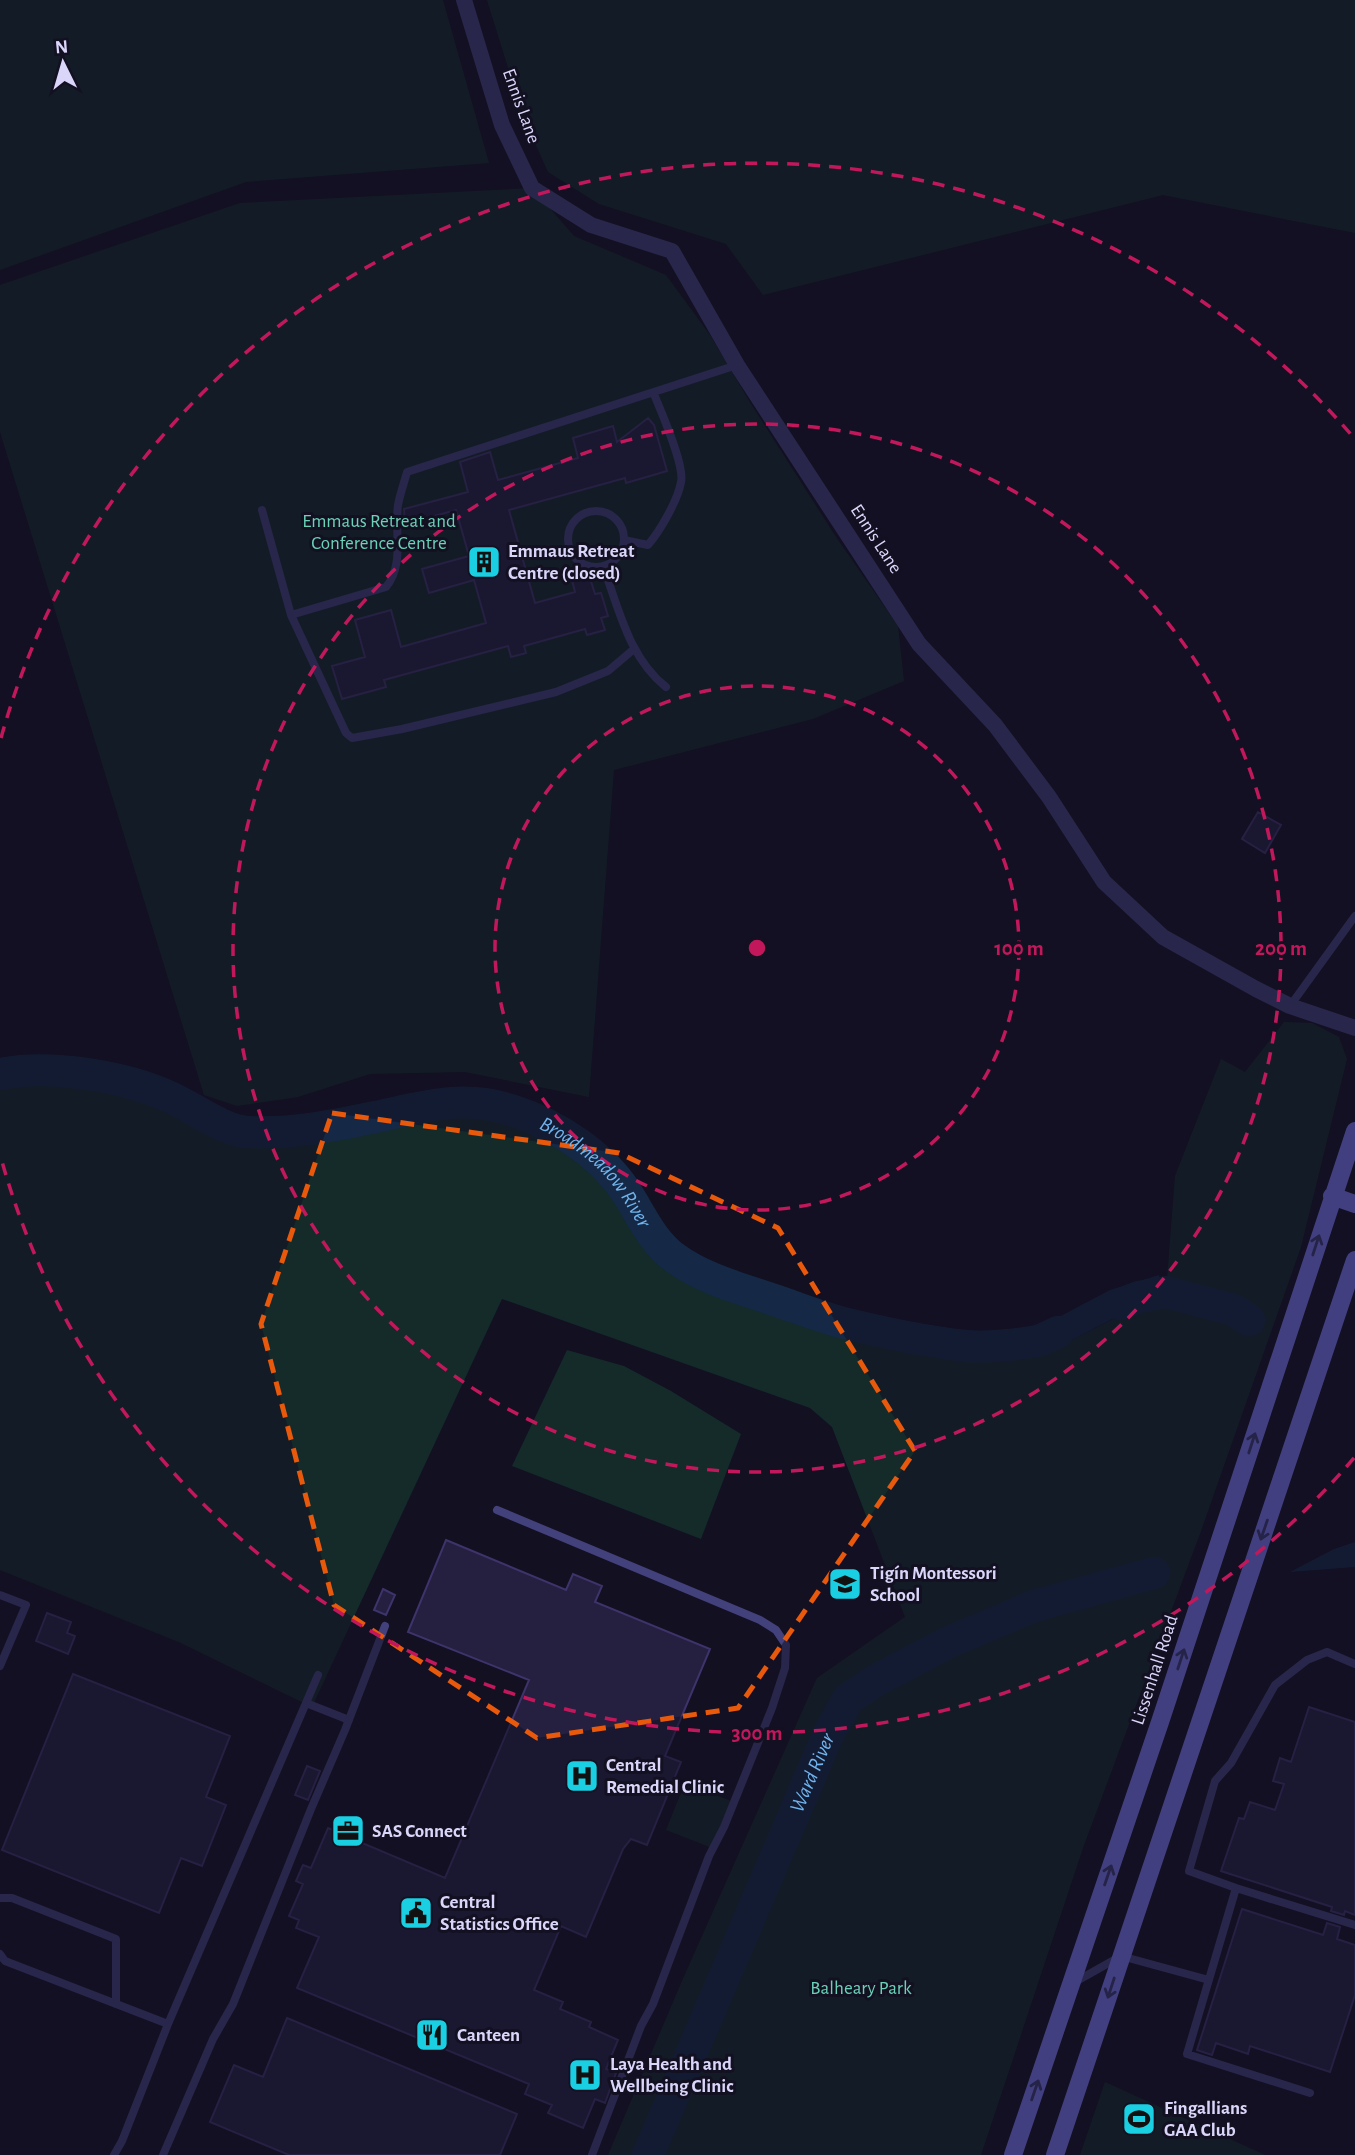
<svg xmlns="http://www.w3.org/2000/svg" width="1355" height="2155" viewBox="0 0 1355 2155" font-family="'Alegreya Sans',sans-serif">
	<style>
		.green { fill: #142b2a }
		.water { fill: #152947 }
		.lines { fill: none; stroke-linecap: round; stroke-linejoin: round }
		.river { stroke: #152947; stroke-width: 32 }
		.building { fill: #251f40; stroke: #3e336a; stroke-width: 2 }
		.lane { stroke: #43417b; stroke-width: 8 }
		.street { stroke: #43417b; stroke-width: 16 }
		.secondary { stroke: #7a78ef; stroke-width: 18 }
		.oneway { stroke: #3c3a74 }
		.marked { fill: none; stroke: #e8590c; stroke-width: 5; stroke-dasharray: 14 9; stroke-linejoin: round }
		.ring { fill: none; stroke: #c2185b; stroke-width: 3.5; stroke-dasharray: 12 9 }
		.labels { text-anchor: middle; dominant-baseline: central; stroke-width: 6; stroke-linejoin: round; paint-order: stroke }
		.street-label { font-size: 19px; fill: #dad6fa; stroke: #131022 }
		.park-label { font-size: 19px; fill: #6ad2b7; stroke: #131022 }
		.poi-label { font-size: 19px; font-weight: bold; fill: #dad6fa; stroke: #131022; text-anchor: start }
		.water-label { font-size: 21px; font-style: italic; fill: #70b4ee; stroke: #131022 }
		.centre { fill: #c2185b; stroke: #131022; stroke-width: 3.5 }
		.ring-label { font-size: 21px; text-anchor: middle; font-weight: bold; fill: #c2185b; stroke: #131022; stroke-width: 6; stroke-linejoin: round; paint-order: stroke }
	</style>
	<rect width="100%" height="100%" fill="#131022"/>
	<path class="green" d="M0,0H443L489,163L246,182L0,270Z
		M487,0H1355V233L1163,195L763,295L726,244L599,204L548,172L523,116Z
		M532,188L574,236L666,275L710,335L751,404L836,537L898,626L904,681L813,719L614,770L589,1097L465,1072L370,1074L298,1097L237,1106L204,1095L0,432V285L240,203Z
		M1284,1022L1312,1023L1339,1037L1347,1059L1301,1247L1201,1531L1083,1848L981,2155H608L682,1981L817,1678L905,1617L832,1427L810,1408L502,1299L312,1707L181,1643L0,1570V1083L63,1080L103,1084L168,1103L211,1128L243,1137L294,1140L367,1128L451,1107L531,1128L557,1140L612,1194L639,1236L666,1262L722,1293L795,1318L856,1334L952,1352L997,1356L1060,1346L1166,1292L1175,1176L1221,1059L1245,1072Z
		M567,1350L624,1366L671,1391L741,1434L701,1539L512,1466Z
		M685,1783L731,1801L712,1848L666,1830Z
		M1105,2082L1265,2155H1080Z"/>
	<path class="water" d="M1159,1275L1161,1294L1060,1346L1018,1352V1333L1038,1328L1110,1290Z
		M1355,1542V1567L1290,1572L1334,1549Z"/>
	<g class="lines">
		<g class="river">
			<path id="s1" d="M0,1074C50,1064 124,1076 170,1097C193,1107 223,1131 249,1132C292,1134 333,1126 375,1117C423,1107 462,1094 511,1110C558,1125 605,1156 630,1198C643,1219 654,1243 675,1258C702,1278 739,1288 771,1299C796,1307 822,1318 848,1324C885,1333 930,1342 967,1346C983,1348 1021,1344 1037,1341C1044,1339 1051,1335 1058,1332"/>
			<path d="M1121,1304L1139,1297L1166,1292L1234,1310L1249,1320"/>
			<path id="s2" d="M648,2155L828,1735L848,1699L875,1681L949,1642L1034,1606L1154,1573"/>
		</g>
	</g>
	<path class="building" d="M648,418L654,425L667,471L626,483L625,478L509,510L535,603L575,592L572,580L589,575L595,594L601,593L608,616L601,618L605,630L587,635L585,629L524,646L526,653L511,657L508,646L384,680L386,687L342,699L332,666L365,657L355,620L391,610L401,647L486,623L474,580L429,593L422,569L469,556L456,510L405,524L404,509L468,492L460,462L490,452L498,480L578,458L573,438L613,426L617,442Z
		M1258,812L1281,825L1265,853L1242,839Z
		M446,1540L566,1590L573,1574L602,1586L595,1602L710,1649L665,1756L681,1762L647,1845L631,1839L623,1849L586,1937L561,1926L534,1990L563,2002L560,2009L591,2022L589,2027L618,2040L606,2069L616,2073L605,2103L595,2099L583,2128L548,2113L552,2105L525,2094L529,2084L297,1988L319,1937L296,1928L299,1920L289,1916L303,1884L296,1881L303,1865L311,1868L328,1828L338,1832L344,1817L361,1825L355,1840L445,1878L529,1680L408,1632Z
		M383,1589L395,1595L386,1615L374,1610Z
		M47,1613L71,1622L67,1633L75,1636L68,1654L36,1641Z
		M73,1674L230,1736L206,1797L226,1805L202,1866L181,1858L159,1913L2,1850Z
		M1309,1707L1355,1722V1915L1345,1911L1344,1915L1331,1911L1332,1907L1221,1871L1239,1818L1244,1819L1250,1802L1275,1810L1284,1784L1273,1781L1280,1758L1291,1762Z
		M307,1766L320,1771L308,1800L295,1795Z
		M1242,1909L1323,1935L1327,1923L1340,1927L1337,1939L1355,1945V1995L1330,2072L1250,2046L1248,2054L1216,2043L1212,2055L1197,2050Z
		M287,2018L517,2114L500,2155H289L210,2122L234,2065L263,2077Z"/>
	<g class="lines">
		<path class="lane" d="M262,510L291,615L346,733L352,738L402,729L556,692L608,671L634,649
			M568 539a28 28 0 1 1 56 0a28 28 0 1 1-56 0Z
			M624,540L648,545C660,531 678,500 681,482C685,465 661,412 654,394
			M603,566C619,609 629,658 666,687
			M291,615L386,587C405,564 394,532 398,505C400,494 404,483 407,472L737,365
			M1290,1006L1355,916
			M497,1510L760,1620L776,1630L786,1645L785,1668L772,1708L724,1827L709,1856L653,2004L641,2026L592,2155
			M0,1595L26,1605L0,1666
			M306,1703L349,1720
			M1236,1888L1355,1925
			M0,1898H12L116,1939V2004
			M0,1954L5,1961L168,2024
			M1075,1982L1121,1956L1209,1980
			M1310,2093L1187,2054L1236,1888L1189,1871L1215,1781L1231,1763L1275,1685L1307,1660L1327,1652L1355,1664
			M114,2155L122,2141L168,2024L318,1675
			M163,2155L213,2039L233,2004L311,1809L345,1730L385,1626"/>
		<path class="street" d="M464,0L502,125L532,188L591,225L672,251L737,365L919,644L995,725L1049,797L1104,882L1163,937L1256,989L1290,1006L1355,1028"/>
		<path class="secondary" d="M1332,1196L1355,1204
			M1013,2155L1160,1722L1355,1131
			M1055,2155L1355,1260"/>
	</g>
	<defs><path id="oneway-shaft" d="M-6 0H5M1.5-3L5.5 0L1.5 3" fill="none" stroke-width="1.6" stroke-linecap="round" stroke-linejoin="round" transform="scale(1.75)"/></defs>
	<g class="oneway">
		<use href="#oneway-shaft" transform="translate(1316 1245) rotate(-72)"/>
		<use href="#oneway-shaft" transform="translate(1252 1443) rotate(-72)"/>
		<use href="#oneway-shaft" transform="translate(1264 1530) rotate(109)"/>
		<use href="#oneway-shaft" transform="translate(1181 1659) rotate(-72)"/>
		<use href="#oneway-shaft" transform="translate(1108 1875) rotate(-71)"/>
		<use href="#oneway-shaft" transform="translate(1111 1988) rotate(108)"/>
		<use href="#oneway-shaft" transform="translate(1035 2090) rotate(-71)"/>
	</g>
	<path d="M0 0H1355V2155H0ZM332,1113L619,1153L778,1228L915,1451L738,1708L537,1738L334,1605L261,1324Z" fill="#131022" fill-opacity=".55" fill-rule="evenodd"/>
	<path class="marked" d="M332,1113L619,1153L778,1228L915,1451L738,1708L537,1738L334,1605L261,1324Z"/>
	<g class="ring">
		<circle cx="757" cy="948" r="262"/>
		<circle cx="757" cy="948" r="524"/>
		<path d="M1354 1458A785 785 0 0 1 1 1158M1 738A785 785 0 0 1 1354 438"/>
	</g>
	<defs>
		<symbol id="building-square" viewBox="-11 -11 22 22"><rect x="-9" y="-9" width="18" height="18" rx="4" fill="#1acfe2" stroke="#131022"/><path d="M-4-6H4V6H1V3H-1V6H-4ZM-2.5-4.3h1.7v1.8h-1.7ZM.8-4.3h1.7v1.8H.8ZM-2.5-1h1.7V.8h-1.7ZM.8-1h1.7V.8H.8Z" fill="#111"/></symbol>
		<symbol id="school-square" viewBox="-11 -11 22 22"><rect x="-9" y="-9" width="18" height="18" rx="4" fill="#1acfe2" stroke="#131022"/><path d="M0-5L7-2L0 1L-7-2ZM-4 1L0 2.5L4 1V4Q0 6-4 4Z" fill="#111"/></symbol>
		<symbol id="hospital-square" viewBox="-11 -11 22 22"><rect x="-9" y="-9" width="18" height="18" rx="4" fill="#1acfe2" stroke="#131022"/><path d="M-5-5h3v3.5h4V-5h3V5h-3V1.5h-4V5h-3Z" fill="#111"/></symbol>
		<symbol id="office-square" viewBox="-11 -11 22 22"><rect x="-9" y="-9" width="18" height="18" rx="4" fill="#1acfe2" stroke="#131022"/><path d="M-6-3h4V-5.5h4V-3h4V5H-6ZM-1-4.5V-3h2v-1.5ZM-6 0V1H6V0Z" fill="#111"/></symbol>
		<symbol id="civic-square" viewBox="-11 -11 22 22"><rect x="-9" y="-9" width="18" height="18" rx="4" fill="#1acfe2" stroke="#131022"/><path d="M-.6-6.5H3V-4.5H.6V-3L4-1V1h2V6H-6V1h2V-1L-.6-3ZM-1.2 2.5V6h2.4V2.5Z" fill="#111"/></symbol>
		<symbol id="restaurant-square" viewBox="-11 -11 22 22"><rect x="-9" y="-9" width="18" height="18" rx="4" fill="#1acfe2" stroke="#131022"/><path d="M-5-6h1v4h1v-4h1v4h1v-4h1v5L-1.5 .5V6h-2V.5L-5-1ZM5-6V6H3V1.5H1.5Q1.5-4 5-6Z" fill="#111"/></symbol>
		<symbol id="stadium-square" viewBox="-11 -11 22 22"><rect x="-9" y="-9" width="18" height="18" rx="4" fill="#1acfe2" stroke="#131022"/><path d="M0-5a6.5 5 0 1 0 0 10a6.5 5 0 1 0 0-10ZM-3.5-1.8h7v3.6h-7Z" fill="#111"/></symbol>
	</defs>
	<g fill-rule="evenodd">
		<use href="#building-square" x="465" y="543" width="38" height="38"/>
		<use href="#school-square" x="826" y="1565" width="38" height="38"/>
		<use href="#hospital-square" x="563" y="1757" width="38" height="38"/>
		<use href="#office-square" x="329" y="1812" width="38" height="38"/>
		<use href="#civic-square" x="397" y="1894" width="38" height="38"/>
		<use href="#restaurant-square" x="413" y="2016" width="38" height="38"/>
		<use href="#hospital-square" x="566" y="2056" width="38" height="38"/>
		<use href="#stadium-square" x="1120" y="2100" width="38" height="38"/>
	</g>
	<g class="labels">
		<g class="street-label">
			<text transform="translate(521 106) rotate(70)">Ennis Lane</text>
			<text transform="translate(876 539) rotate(57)">Ennis Lane</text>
			<text transform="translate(1155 1670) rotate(-72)">Lissenhall Road</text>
		</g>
		<g class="park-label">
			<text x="379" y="521">Emmaus Retreat and<tspan x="379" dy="22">Conference Centre</tspan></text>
			<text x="861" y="1988">Balheary Park</text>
		</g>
		<g class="poi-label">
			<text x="508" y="551">Emmaus Retreat<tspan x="508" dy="22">Centre (closed)</tspan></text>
			<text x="870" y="1573">Tigín Montessori<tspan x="870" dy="22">School</tspan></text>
			<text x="606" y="1765">Central<tspan x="606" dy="22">Remedial Clinic</tspan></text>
			<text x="372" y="1831">SAS Connect</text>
			<text x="440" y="1902">Central<tspan x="440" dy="22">Statistics Office</tspan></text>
			<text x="457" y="2035">Canteen</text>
			<text x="610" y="2064">Laya Health and<tspan x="610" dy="22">Wellbeing Clinic</tspan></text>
			<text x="1164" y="2108">Fingallians<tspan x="1164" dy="22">GAA Club</tspan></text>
		</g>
		<g class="water-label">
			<text stroke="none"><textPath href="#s1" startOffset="634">Broadmeadow River</textPath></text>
			<text stroke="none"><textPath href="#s2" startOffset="416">Ward River</textPath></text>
		</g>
	</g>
	<circle cx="757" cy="948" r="10" class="centre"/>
	<g class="ring-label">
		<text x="1019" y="955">100 m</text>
		<text x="1281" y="955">200 m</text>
		<text x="757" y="1740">300 m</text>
	</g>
	<g transform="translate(63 63) rotate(355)" stroke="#131022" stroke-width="5" paint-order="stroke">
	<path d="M0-5L12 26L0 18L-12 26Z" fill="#dad6fa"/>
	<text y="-10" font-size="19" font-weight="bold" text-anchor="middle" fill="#dad6fa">N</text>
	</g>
</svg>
